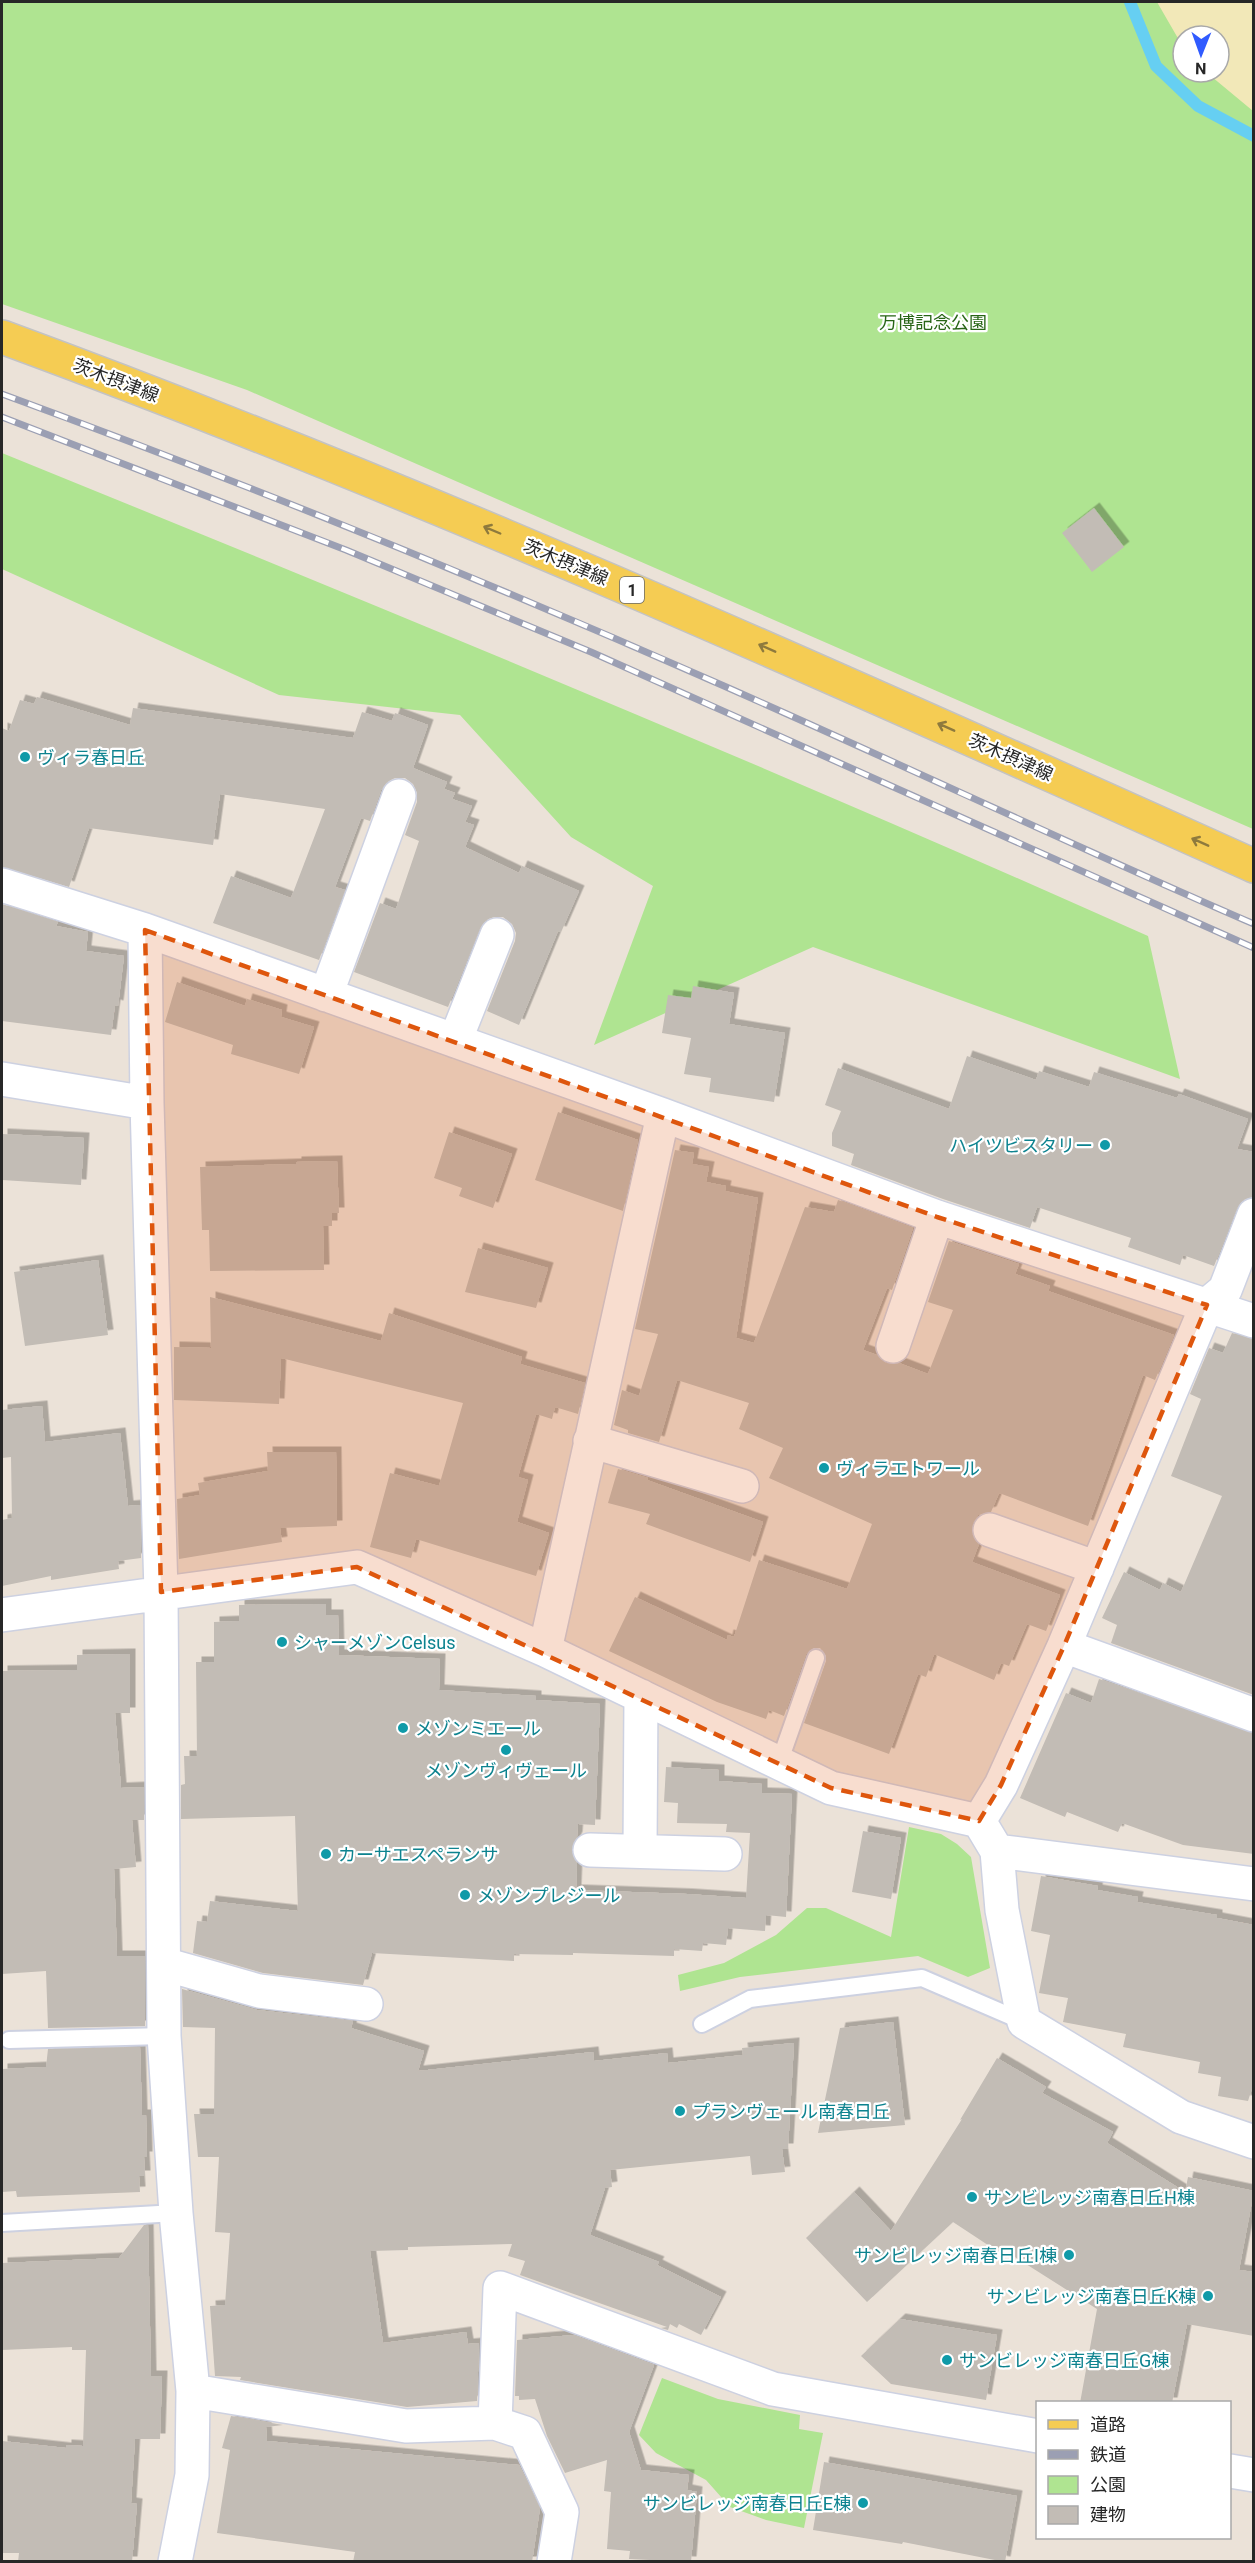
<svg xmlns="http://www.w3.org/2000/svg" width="1255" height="2563" viewBox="0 0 1255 2563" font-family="Roboto,'Noto Sans JP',sans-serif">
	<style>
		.green { fill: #afe491; fill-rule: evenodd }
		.sand { fill: #f2e8b8 }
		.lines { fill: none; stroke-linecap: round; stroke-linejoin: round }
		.stream { stroke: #66cff2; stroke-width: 12 }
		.building { fill: #c2bcb5; filter: url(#shadow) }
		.service-casing { stroke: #cdd1e1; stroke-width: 20 }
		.minor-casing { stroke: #cdd1e1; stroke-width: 36 }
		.primary-casing { stroke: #c3c3c3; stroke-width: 36 }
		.service { stroke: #fff; stroke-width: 16 }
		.minor { stroke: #fff; stroke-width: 33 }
		.primary { stroke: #f5cc53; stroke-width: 33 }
		.rail-casing { stroke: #9b9fb3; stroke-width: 7 }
		.rail { stroke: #fff; stroke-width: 4.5; stroke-dasharray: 14; stroke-linecap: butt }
		.oneway { stroke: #8e7a3d }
		.marked { fill: #de560d; fill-opacity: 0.2; stroke: #de560d; stroke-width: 4.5; stroke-dasharray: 12 8; stroke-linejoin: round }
		.culture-dot { fill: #0f9aa8; stroke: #fff; stroke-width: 2 }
		.labels { text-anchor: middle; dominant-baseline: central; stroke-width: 4.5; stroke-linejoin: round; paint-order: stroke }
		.shield { fill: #fff; stroke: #686868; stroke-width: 1.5 }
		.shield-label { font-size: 16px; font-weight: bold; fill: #272727 }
		.park-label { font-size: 18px; fill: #286516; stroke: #fff }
		.street-label { font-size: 18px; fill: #272727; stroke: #fff }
		.culture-label { font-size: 18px; fill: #0d838f; stroke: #fff; text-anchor: start }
	</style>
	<defs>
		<filter id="shadow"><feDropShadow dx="5.5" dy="-5.5" stdDeviation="0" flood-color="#0004"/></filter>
	</defs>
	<rect width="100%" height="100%" fill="#ebe2d8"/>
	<path class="green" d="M2,2H1253V829L247,390L2,304ZM1183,36H1219V72H1183Z
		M2,453C386,609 770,767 1148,936L1180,1079L813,947L594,1045L653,886L571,837L460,715L279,695L2,569Z
		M909,1827L941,1834L957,1844L971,1857L990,1968L968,1977L918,1956L740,1977L680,1991L678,1975L724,1963L776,1935L807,1908H826L891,1937Z
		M662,2378L718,2399L800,2415L799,2429L823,2433L804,2528L766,2520L730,2507L706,2480L656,2453L639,2435Z"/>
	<path class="sand" d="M1157,2H1253V111L1206,72H1219V36H1183V47Z"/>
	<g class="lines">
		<path class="stream" d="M1130,2L1156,66L1198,106L1254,136"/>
	</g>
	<path class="building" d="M1094,508L1124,547L1092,572L1062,533Z
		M37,697L130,725L133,708L353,738L362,712L392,721L395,713L428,725L413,768L447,782L444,789L455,793L452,799L472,806L465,822L474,825L465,847L519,873L522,866L579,891L561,932L558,931L519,1025L487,1011L515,941L516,933L512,924L503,917H494L486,920L480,928L448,1007L354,972L380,903L396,909L419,841L405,835L417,802V793L413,784L405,778H395L387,782L381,790L370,821L361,818L335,887L345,890L319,960L213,923L231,876L291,898L325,809L220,794L213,845L89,828L69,887L2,867V728L9,731L20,700L34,704Z
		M2,904L58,922L56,926L88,932L86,951L124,956L118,1006L115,1005L111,1035L2,1021Z
		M177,982L245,1006L247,999L282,1010L281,1017L314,1027L299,1074L231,1054L233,1045L165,1022Z
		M693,986L734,993L729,1024L785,1033L774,1102L709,1092L711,1078L684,1074L691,1038L662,1033L668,995L691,998Z
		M967,1056L1036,1080L1039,1071L1089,1087L1094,1072L1177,1098L1179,1094L1248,1119L1237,1149L1254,1152V1197L1243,1200L1237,1208L1214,1266L1183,1255L1180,1265L1128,1247L1131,1238L1037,1207L1030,1228L943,1199L851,1165L854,1154L832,1146V1133L841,1111L825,1105L838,1068L949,1109Z
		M558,1112L638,1140L623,1211L535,1180Z
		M449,1132L512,1154L493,1208L459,1196L462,1188L434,1178Z
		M2,1134L84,1138L81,1185L2,1180Z
		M675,1150L694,1153L692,1164L709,1167L706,1182L726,1186L725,1191L758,1198L736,1338L754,1343L805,1207L834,1212L838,1200L913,1228L892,1290L887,1288L863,1350L877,1355L886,1363H899L928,1374L953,1310L928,1302L949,1241L1019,1264L1015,1274L1050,1286L1048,1291L1174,1335L1155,1380L1143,1375L1088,1526L999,1493L991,1512L978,1515L973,1523L972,1534L979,1544L972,1562L1060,1595L1046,1631L1027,1624L1009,1666L1001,1663L994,1680L934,1654L926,1677L918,1674L889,1754L804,1723L826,1661V1656L820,1648H814L806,1654L784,1716L769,1710L766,1719L717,1702L609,1651L635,1597L727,1640L728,1635L734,1637L759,1560L847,1589L872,1524L769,1478L783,1448L739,1429L749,1403L677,1380L659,1442L628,1433V1430L614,1425L622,1390L639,1396L658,1334L635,1329Z
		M337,1161L339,1213H332V1226H323L324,1270L210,1271L209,1230H202L200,1167L296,1164V1162Z
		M478,1248L548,1268L536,1308L465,1292Z
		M98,1260L108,1335L25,1346L14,1272Z
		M210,1297L381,1341L389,1313L522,1357L520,1364L585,1383L578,1414L555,1407L552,1419L536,1414L518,1477L528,1480L517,1522L549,1533L536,1576L416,1539L411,1558L370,1547L390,1473L439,1486L463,1403L281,1358L279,1404L174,1400V1347L211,1348Z
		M1232,1333L1254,1339V1695L1111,1643L1117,1625L1102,1618L1124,1572L1160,1590L1163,1583L1181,1592L1222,1496L1171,1476L1201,1399L1190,1394L1209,1348L1223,1353Z
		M42,1406L45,1442L120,1433L128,1506L140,1505L141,1558L118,1561L119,1569L51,1580V1576L2,1586V1520L12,1518L11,1457L2,1458V1410Z
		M267,1452H336L337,1526L280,1528L282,1542L179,1559L177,1499L200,1495L198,1483L268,1471Z
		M618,1469L648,1478L647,1480L763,1522L750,1562L646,1524L650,1514L608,1503Z
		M326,1604V1615H338L339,1655L440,1659L439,1690L536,1696V1700L600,1704L595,1825L578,1824L577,1837L571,1850L577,1863L576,1890L687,1894L746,1898L750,1833L726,1832L727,1824L677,1823L678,1803L664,1802L666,1767L719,1770V1781L762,1784V1793L792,1794L786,1917L766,1915L765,1931L728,1928L726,1945L703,1943L702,1951L674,1949V1956L573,1953V1955L514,1954V1961L372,1953L363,1985L263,1973L193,1953L197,1921L207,1922L210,1901L298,1911L295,1816L181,1819V1785L185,1784L184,1756H197L196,1662H214V1622L239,1621V1605Z
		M130,1654V1713H115L121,1788L144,1787V1820H132L136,1867L114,1869L117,1956H145V2026L48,2028L46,1971L2,1974V1671L77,1670V1655Z
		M1099,1679L1254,1733V1854L1183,1845L1122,1823L1118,1832L1067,1812L1065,1817L1020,1798L1066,1693L1091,1703Z
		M863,1831L901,1838L891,1899L852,1892Z
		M1041,1876L1098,1886L1097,1890L1138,1897L1137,1902L1217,1915V1918L1254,1925V2082L1248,2101L1218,2096L1221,2077L1198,2073L1200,2062L1123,2047L1126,2034L1063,2022L1068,1998L1039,1993L1050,1935L1031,1931Z
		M182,1989L257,2010L353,2021L351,2028L424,2051L418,2071L593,2052L594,2061L667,2053L668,2063L743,2055L742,2048L794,2043L788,2149H782L785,2172L752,2175L750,2156L610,2170L612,2187L605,2188L590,2235L659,2262L657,2265L721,2297L701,2335L679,2324L677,2328L670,2324L668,2330L661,2328L667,2327L520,2275L525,2261L508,2256L512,2244L408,2247V2250L370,2251L383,2343L466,2332L468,2344L479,2343L477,2401L407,2407L240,2380L241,2377L215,2376L210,2306L225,2305L230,2233L215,2232L219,2157H198L194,2114H214L215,2028L183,2027Z
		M893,2022L905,2125L818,2133L840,2028Z
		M140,2047L142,2115H146L147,2157H144L145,2176H139L140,2192L17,2197L16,2191L2,2192V2069L46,2067L48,2049Z
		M997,2058L1046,2087L1042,2093L1113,2132L1107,2143L1185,2192L1188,2177L1254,2191L1239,2270L1254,2272V2336L1187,2324L1172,2403H1080L1097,2309L999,2247L997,2251L953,2222L867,2302L806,2238L854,2192L891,2231L962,2119L960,2120Z
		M144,2225H148L151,2376H162L160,2439H135L131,2503L137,2504L132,2562H18L19,2553H2V2441L66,2448V2445L83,2446L86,2350H72V2347L2,2350V2263L119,2258Z
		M900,2319L997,2335L986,2400L891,2384L861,2356Z
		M573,2335L654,2365L629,2432L641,2470L689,2475L687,2490L697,2492L691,2562L629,2559L630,2551L607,2549L611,2492L604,2491L607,2460L565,2473L547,2436L535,2399L519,2400V2396H515L517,2340Z
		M231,2416L283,2425L266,2427L267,2441L519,2465L540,2508L532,2562H353L355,2552L217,2533L230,2450L222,2448Z
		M824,2462L1017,2496L1005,2562L903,2542L902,2544L813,2530Z"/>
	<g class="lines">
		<defs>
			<path id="service" d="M779,1763L816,1658
				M702,2024L750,1999L922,1978L1024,2022
				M9,2040L164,2036
				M2,2223L176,2213"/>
			<path id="minor" d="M2,885L145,930L663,1115L937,1217L1254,1321
				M145,930L147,1103L161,1592L164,2036L176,2213L193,2391L192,2475L175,2562
				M326,995L399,796
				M455,1041L497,935
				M2,1079L147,1103
				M893,1346L937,1217
				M590,1441L742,1486
				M990,1530L1097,1568
				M2,1615L357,1567L545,1650L831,1788L979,1821L997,1851L1254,1884
				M1064,1646L1254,1715
				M545,1650L663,1115
				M979,1821L1001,1785L1064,1646L1207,1305L1225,1290L1254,1215
				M590,1850L725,1854
				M640,1851L641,1696
				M997,1851L1002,1910L1024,2022L1181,2117L1254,2142
				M164,1964L259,1991L366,2004
				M193,2391L406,2426L495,2423L500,2288L773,2389L1038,2436
				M495,2423L525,2433L562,2512L554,2562
				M1230,2471L1254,2475"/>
			<path id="primary" d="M2,337C427,493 840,680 1254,866"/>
		</defs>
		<use href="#service" class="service-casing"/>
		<use href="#minor" class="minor-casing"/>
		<use href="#primary" class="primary-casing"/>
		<use href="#service" class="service"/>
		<use href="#minor" class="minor"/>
		<use href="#primary" class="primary"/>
		<defs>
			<path id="rail" d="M2,394C245,483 486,581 724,686C901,764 1076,847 1254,924
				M2,417L346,550L591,652L1254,948"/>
		</defs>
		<use href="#rail" class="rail-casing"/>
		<use href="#rail" class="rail"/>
	</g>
	<defs><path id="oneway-shaft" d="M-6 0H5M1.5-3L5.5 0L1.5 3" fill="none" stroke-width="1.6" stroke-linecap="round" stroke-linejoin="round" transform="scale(1.5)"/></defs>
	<g class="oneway">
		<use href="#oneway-shaft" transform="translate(492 530) rotate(-157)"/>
		<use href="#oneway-shaft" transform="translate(767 648) rotate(-156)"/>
		<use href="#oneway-shaft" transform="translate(946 727) rotate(-156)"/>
		<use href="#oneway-shaft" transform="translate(1200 842) rotate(-156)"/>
	</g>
	<path class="marked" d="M145,930L937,1217L1207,1305L1064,1646L1001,1785L979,1821L831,1788L357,1567L161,1592Z"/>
	<g class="culture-dot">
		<circle cx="25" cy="757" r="6"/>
		<circle cx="1105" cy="1145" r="6"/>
		<circle cx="824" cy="1468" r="6"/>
		<circle cx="282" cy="1642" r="6"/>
		<circle cx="403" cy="1728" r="6"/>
		<circle cx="506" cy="1750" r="6"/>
		<circle cx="326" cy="1854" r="6"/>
		<circle cx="465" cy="1895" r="6"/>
		<circle cx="680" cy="2111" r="6"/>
		<circle cx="972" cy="2197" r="6"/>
		<circle cx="1069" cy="2255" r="6"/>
		<circle cx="1208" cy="2296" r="6"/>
		<circle cx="947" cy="2360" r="6"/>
		<circle cx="863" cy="2503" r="6"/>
	</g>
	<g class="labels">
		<rect class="shield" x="620" y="577" width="24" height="26" rx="4.5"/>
		<g class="shield-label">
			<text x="632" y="590">1</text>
		</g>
		<g class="park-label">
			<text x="933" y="322">万博記念公園</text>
		</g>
		<g class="street-label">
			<text transform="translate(116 380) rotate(21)">茨木摂津線</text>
			<text transform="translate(566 562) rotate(23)">茨木摂津線</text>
			<text transform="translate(1011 757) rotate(24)">茨木摂津線</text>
		</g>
		<g class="culture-label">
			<text x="37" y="757">ヴィラ春日丘</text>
			<text x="1093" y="1145" text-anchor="end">ハイツビスタリー</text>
			<text x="836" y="1468">ヴィラエトワール</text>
			<text x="294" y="1642">シャーメゾンCelsus</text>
			<text x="415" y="1728">メゾンミエール</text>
			<text x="506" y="1770" text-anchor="middle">メゾンヴィヴェール</text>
			<text x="338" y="1854">カーサエスペランサ</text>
			<text x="477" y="1895">メゾンプレジール</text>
			<text x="692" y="2111">プランヴェール南春日丘</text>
			<text x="984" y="2197">サンビレッジ南春日丘H棟</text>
			<text x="1057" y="2255" text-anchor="end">サンビレッジ南春日丘I棟</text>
			<text x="1196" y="2296" text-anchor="end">サンビレッジ南春日丘K棟</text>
			<text x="959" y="2360">サンビレッジ南春日丘G棟</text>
			<text x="851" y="2503" text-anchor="end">サンビレッジ南春日丘E棟</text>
		</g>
	</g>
	<rect width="1255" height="2563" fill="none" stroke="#272727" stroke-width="6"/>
	<rect x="1036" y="2401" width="195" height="138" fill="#ffffff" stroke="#a9a9a9" stroke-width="1.5"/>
	<rect x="1048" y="2420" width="30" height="9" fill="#f5cc53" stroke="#a9a9a9" stroke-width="1.5"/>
	<text x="1090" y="2431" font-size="18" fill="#272727">道路</text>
	<rect x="1048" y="2450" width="30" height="9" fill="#9b9fb3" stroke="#a9a9a9" stroke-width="1.5"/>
	<text x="1090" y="2461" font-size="18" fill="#272727">鉄道</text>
	<rect x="1048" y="2476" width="30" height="18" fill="#afe491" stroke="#a9a9a9" stroke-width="1.5"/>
	<text x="1090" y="2491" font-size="18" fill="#272727">公園</text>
	<rect x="1048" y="2506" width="30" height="18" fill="#c2bcb5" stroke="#a9a9a9" stroke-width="1.5"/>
	<text x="1090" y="2521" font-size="18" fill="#272727">建物</text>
	<g transform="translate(1201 54) rotate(181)"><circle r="28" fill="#ffffff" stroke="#a9a9a9" stroke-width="1.5"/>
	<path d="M0-4.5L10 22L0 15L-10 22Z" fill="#305bff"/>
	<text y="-9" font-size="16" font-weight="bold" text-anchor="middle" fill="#272727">N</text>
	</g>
</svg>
